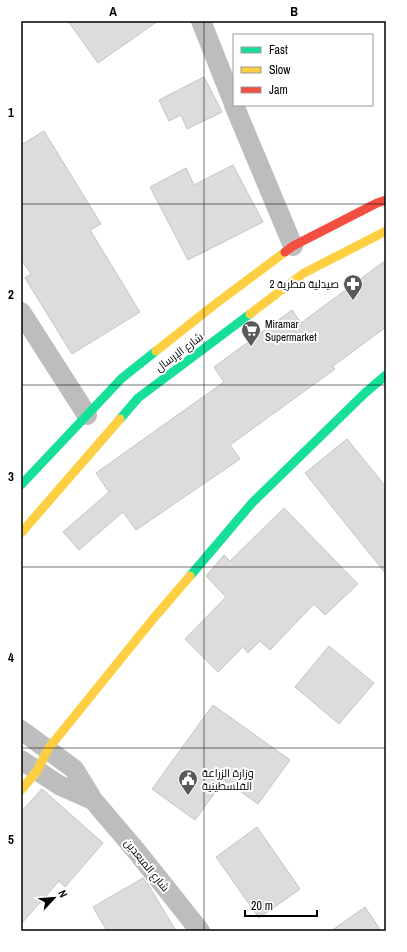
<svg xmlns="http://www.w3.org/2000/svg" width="407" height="952" viewBox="0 0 407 952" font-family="'Archivo Narrow',Cairo,sans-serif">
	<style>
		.building { fill: #dcdcdc; stroke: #c4c4c4 }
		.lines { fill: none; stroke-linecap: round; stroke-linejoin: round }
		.street { stroke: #bdbdbd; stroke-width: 20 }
		.fast { stroke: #16e098; stroke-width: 9 }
		.slow { stroke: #ffcf43; stroke-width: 9 }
		.jam { stroke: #f24e42; stroke-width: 9 }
		.grid { fill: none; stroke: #000; stroke-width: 1; stroke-opacity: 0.55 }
		.labels { text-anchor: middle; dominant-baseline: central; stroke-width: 4; stroke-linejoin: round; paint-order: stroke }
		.poi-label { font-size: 11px; fill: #000; stroke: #fff; text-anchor: start }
		.street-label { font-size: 11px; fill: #000; stroke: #fff }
		.neatline { fill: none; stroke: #000; stroke-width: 1.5 }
		.grid-label { font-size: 13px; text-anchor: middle; font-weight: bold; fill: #000 }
	</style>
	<rect width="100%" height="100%" fill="#fff"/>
	<path class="building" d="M68,21H158L98,63Z
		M204,77L222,112L187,129L181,115L169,121L159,100Z
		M44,131L101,224L90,230L140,312L72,354L25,278L31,274L21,259V145Z
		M233,165L263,222L188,260L150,187L186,168L194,185Z
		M386,260V327L333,366L335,369L230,445L240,459L136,530L123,512L79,550L63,532L109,492L96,473L224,382L214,367L292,310L301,323Z
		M347,439L386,487V574L305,473Z
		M284,508L358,584L325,615L314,604L270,650L260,641L248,653L243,647L218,672L185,639L226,597L206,576L224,555L230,561Z
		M329,646L374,683L339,724L295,687Z
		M213,705L290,760L258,804L224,780L195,820L152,789Z
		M42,789L103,843L65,887L59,881L21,924V812Z
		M257,827L300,889L259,918L216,857Z
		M143,878L149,886L176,931H107L93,907Z
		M365,907L381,931H331Z"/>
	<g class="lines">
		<path class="street" d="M201,21L234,104
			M234,105L293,246
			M21,312L87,415
			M21,730L74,769L93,800L138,853L200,931
			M21,760L59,785L93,800"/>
		<path class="fast" d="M120,419L138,398L250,314
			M21,485L122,378L156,351
			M190,576L252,503L365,393L386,375"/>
		<path class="slow" d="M250,314L304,273L386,231
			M156,351L214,305L285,252
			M21,533L120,419
			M21,790L37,771L48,749L153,619L190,576"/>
		<path class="jam" d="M285,252L293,246L377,203L386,200"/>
	</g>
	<path class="grid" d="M204,21V931M21,204H386M21,385H386M21,567H386M21,748H386"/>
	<defs>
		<symbol id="pharmacy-pin" viewBox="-11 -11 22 30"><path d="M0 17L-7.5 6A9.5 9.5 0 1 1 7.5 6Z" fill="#595959" stroke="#fff"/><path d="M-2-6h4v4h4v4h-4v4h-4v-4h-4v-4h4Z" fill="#fff"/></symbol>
		<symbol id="supermarket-pin" viewBox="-11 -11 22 30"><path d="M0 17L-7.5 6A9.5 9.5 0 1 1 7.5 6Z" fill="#595959" stroke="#fff"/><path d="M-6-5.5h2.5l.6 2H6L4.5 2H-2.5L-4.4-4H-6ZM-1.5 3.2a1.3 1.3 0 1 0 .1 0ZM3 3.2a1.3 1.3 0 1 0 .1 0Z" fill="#fff"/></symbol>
		<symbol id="civic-pin" viewBox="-11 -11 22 30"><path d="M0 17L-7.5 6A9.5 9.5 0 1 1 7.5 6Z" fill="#595959" stroke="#fff"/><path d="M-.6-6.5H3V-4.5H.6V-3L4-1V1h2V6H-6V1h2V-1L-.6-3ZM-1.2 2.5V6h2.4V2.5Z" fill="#fff"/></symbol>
	</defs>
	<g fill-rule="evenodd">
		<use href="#pharmacy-pin" x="342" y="273" width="22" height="30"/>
		<use href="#supermarket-pin" x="240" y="319" width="22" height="30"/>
		<use href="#civic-pin" x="177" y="768" width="22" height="30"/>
	</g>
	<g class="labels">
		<g class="poi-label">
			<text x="339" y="284" text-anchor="end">صيدلية مطرية 2</text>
			<text x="265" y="324">Miramar<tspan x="265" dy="13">Supermarket</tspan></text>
			<text x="202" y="773">وزارة الزراعة<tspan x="202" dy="13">الفلسطينية</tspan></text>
		</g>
		<g class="street-label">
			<text transform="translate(179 352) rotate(-37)">شارع الإرسال</text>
			<text transform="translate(147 865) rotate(51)">شارع المبعدين</text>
		</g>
	</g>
	<rect width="407" height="952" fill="none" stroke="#ffffff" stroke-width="44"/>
	<rect x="233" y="34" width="140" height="72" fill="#ffffff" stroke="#999999"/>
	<rect x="241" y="47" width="20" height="6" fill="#16e098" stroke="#999999"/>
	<text x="269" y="54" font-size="12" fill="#000000">Fast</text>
	<rect x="241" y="67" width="20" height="6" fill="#ffcf43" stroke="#999999"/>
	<text x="269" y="74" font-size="12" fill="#000000">Slow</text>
	<rect x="241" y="87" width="20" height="6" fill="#f24e42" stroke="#999999"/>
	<text x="269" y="94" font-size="12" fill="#000000">Jam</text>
	<g transform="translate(54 898) rotate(64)" stroke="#ffffff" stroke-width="3" paint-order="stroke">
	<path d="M0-3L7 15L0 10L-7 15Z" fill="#000000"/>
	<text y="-6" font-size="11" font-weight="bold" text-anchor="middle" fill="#000000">N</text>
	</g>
	<path d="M245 910v6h72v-6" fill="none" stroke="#000000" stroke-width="2"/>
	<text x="251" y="910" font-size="12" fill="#000000" stroke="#ffffff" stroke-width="3" paint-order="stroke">20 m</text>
	<rect x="22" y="22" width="363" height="908" class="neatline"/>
	<g class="grid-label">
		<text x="113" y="16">A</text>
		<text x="294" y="16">B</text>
		<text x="11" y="117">1</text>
		<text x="11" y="299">2</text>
		<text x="11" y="481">3</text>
		<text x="11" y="662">4</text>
		<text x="11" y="844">5</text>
	</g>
</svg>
